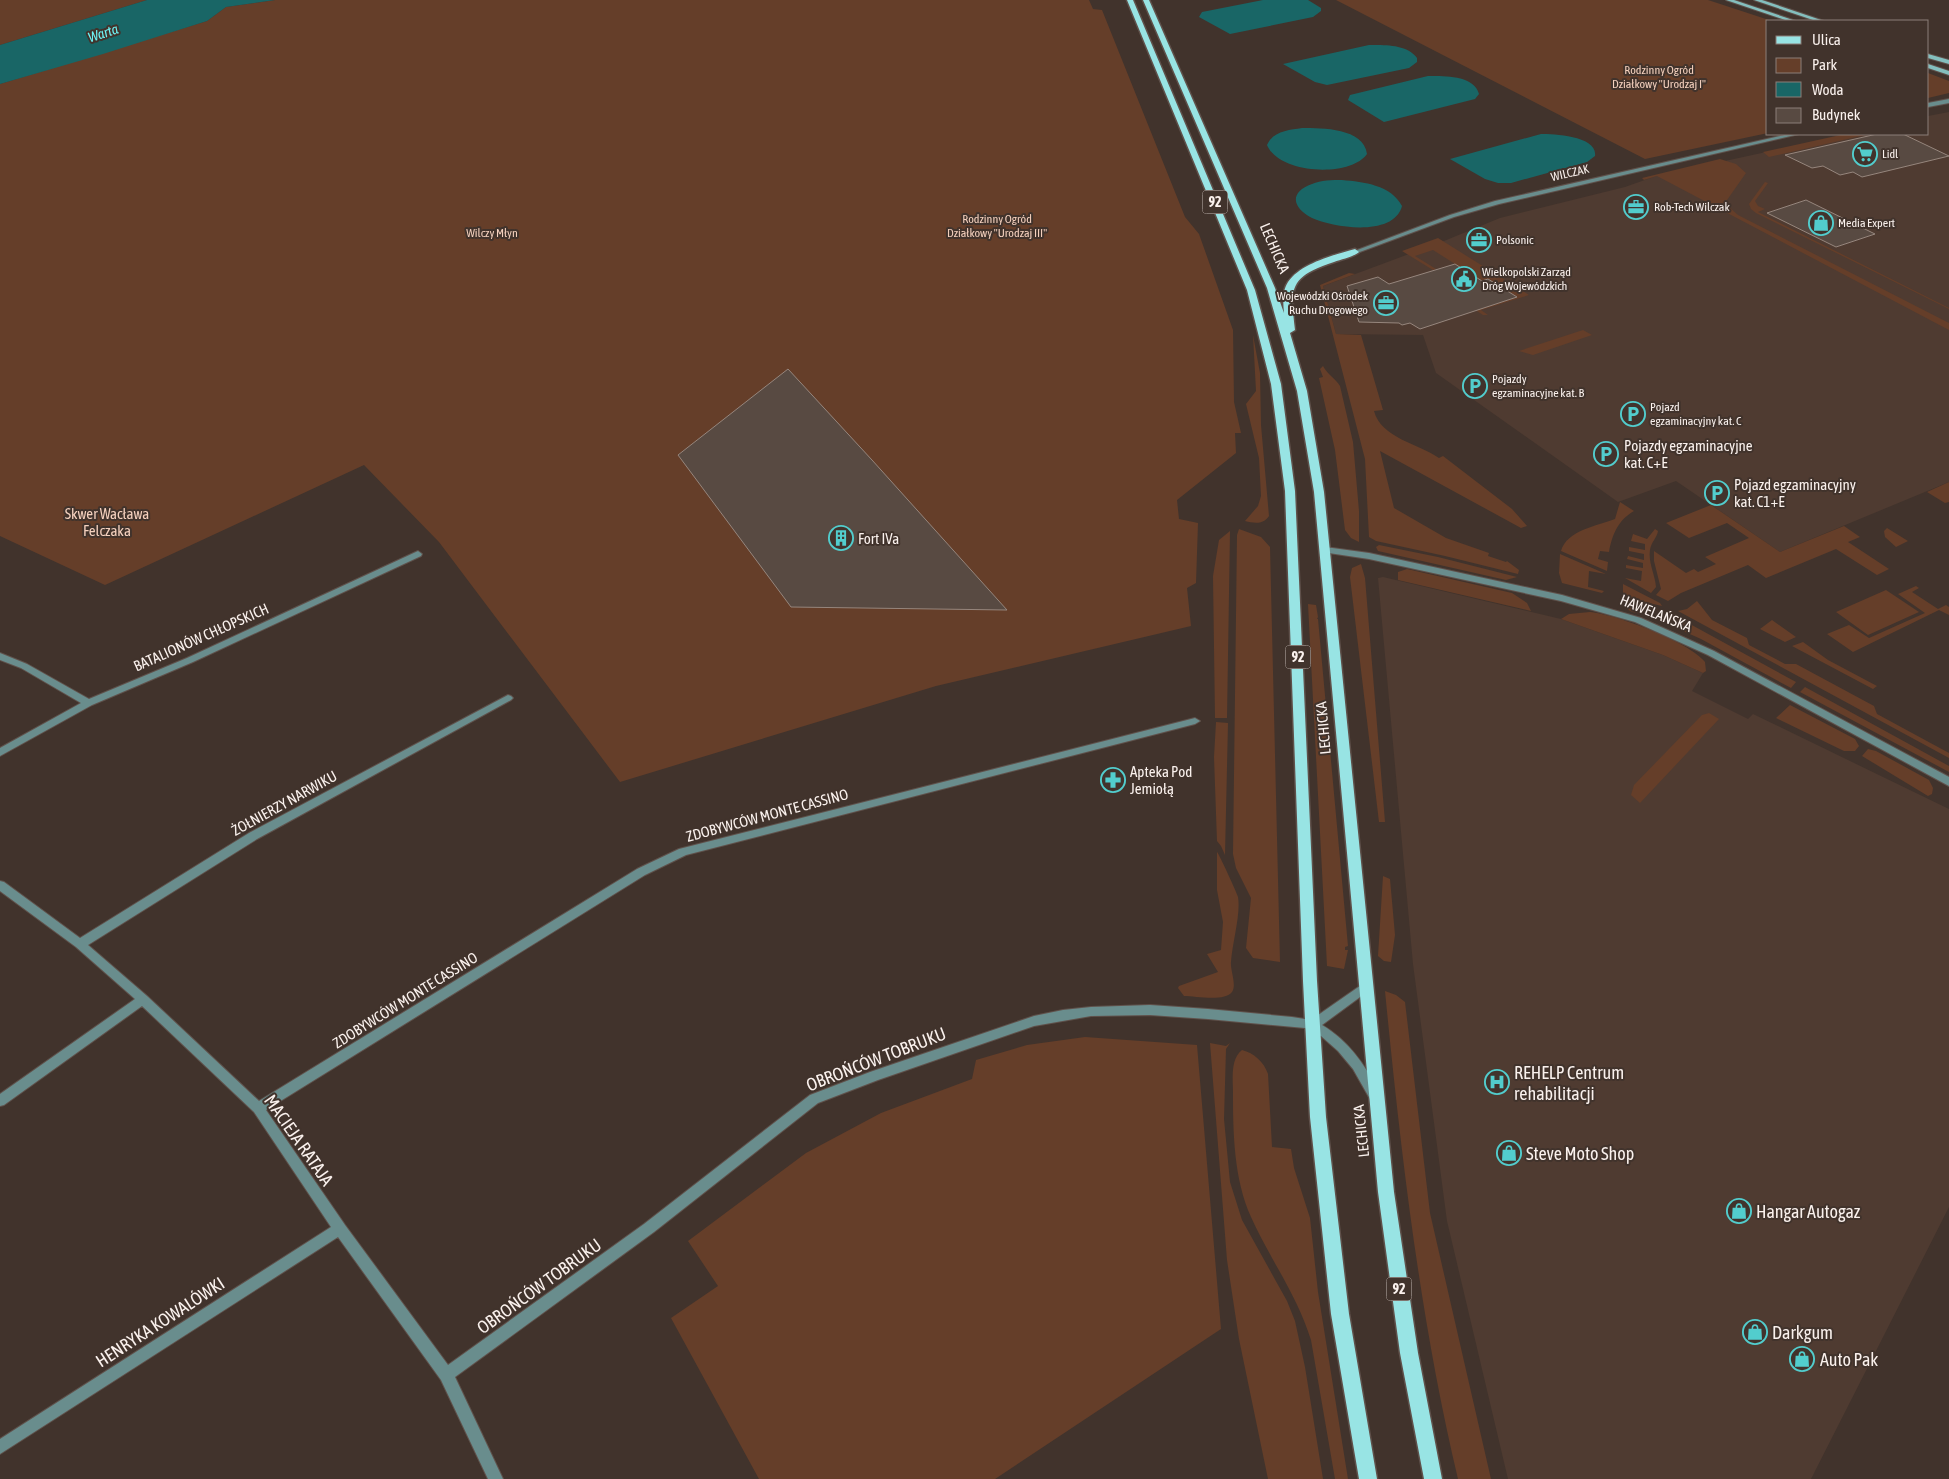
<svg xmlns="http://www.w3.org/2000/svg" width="1949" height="1479" viewBox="0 0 1949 1479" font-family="'Asap Condensed',sans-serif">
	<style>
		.built { fill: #4f3b31 }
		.green { fill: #653e29 }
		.water { fill: #196666 }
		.building { fill: #584a42; stroke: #96867d }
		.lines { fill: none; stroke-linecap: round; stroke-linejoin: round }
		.street-casing { stroke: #5f514b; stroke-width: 2 }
		.secondary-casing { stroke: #5f514b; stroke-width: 2 }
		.primary-casing { stroke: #5f514b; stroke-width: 3 }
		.street { fill: #698d8d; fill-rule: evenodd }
		.secondary { fill: #84bfbe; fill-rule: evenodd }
		.primary { fill: #98e4e4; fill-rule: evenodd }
		.labels { text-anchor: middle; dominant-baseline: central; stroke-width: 4; stroke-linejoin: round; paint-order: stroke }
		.far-park-label { font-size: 12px; fill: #f5d1be; stroke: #41332c }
		.far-poi-label { font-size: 12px; fill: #faf1ed; stroke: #41332c; text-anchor: start }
		.far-street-label { font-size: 12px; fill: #faf1ed; stroke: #41332c }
		.far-water-label { font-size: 14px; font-style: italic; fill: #6df6f7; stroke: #41332c }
		.shield { fill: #41332c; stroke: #c2b8b3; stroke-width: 1 }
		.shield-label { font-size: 14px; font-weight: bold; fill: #faf1ed }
		.street-label { font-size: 15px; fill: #faf1ed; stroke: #41332c }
		.poi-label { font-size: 15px; fill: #faf1ed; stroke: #41332c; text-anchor: start }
		.park-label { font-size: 15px; fill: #f5d1be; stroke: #41332c }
		.near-street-label { font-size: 18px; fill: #faf1ed; stroke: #41332c }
		.near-poi-label { font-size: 18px; fill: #faf1ed; stroke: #41332c; text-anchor: start }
	</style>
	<rect width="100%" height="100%" fill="#41332c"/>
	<path class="built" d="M1949,112V482L1780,552L1676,481L1618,502L1436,373L1423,335L1336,334L1323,286L1444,241L1500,218L1625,187L1656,176L1849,134H1928V116Z
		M1383,577L1561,619L1663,655L1703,673L1692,691L1748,719L1753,714L1949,809V1207L1811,1479H1508L1447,1221L1413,964L1378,578Z"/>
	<path class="green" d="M0,0H147L0,45Z
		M275,0H1089L1093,9L1102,10L1185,217L1199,234L1233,330L1234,402L1241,433H1235L1236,453L1177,500L1179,519L1198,523L1196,583L1187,588L1191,626L936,686L620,782L439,542L364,465L105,585L0,536V84L207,21L226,7Z
		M1336,0H1708L1772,21H1768V133L1645,159Z
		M1928,73L1949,81V93L1928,98Z
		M1845,134H1869L1769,157L1763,152Z
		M1720,159L1736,164L1746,173L1727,200L1729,207L1738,215L1949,323V330L1657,176L1644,180L1642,178Z
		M1765,182L1768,183L1755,201L1758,206L1765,209L1758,212L1949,308V309L1756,213L1751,209L1749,204Z
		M1438,238L1529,295L1481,310L1488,315H1483L1471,307H1486L1517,297L1488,279L1482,281L1433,250L1415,256L1436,269L1433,270L1402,251Z
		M1349,273L1355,274L1323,286L1336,334L1361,335L1383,410L1374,411C1381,438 1419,444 1439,458L1443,456L1512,509L1527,526L1521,528L1380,451L1394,508L1446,538L1489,553L1488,556L1506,562L1507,561L1519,570L1518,574L1445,556L1376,541L1369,537L1365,459L1320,285Z
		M1583,330L1592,335L1533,355L1519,351Z
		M1253,335L1260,373L1261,425L1269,516C1263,525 1254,523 1245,521L1258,506L1261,496L1259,458L1246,404L1256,391Z
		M1323,366C1328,375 1336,379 1340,386L1353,442L1359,511V542L1351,538L1345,530L1335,450L1319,378L1323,377L1320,369Z
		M1949,482V502L1945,503L1927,492Z
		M1620,502L1634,511C1618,520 1612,535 1609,552L1600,551L1598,559L1608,562L1607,571L1561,551C1567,530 1597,526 1615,519Z
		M1711,505L1780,552L1844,526L1860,537L1848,542L1889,569L1877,575L1836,549L1766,578L1748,565L1681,593L1668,601L1656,595L1661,589L1654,561V551L1686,573L1694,569L1698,572L1716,564L1705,557L1749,538L1727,523L1689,538L1666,523Z
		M1887,528L1908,541L1896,547L1885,537L1884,531Z
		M1239,529L1261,537L1270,547L1280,962L1253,958L1246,948L1251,898L1236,868L1233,854L1237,535Z
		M1655,529L1658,531C1657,538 1651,542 1650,550C1648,563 1655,574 1656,587L1651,593L1625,578L1641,581L1642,571L1626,568V565L1643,568V563L1627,559L1628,556L1644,560V554L1629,551V547L1645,550V544L1631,541L1633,534L1647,539Z
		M1230,531L1227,718H1215L1213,576L1219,540Z
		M1379,545L1438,557L1517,577L1506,580L1378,551L1376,547Z
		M1560,554L1606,574L1589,571L1588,587L1604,591L1602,593L1562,583L1559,573Z
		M1361,564L1365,578L1385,822H1379L1350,577L1352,568Z
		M1407,569L1512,593L1527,603L1531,611L1398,580V572Z
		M1623,584L1660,603L1662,606L1623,597Z
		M1916,586L1919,588L1912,592L1938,609L1946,605L1949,607V615L1939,610L1853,652L1827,634L1849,625L1869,638L1925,613L1898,594Z
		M1886,590L1919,612L1868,635L1836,612Z
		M1621,600L1658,609C1647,616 1626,616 1621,600Z
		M1697,601L1712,620L1747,638L1749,645L1785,664H1796L1874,706L1877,714L1949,753V758L1678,611L1687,609Z
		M1308,604L1316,605L1318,617L1317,619H1318L1348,946L1345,947V950H1348L1344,969L1327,966Z
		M1590,612C1615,614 1690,642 1705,662L1706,671L1703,673L1663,655L1561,619L1569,614Z
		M1668,612L1796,682L1791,688L1701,639L1665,623L1661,617Z
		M1772,620L1796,637L1785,642L1760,629Z
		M1803,642L1828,660L1877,686L1873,689L1792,646Z
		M1805,687L1949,766V772L1800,692Z
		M1790,705L1855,739L1859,746L1855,751H1844L1776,718Z
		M1709,713L1719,719L1640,803L1631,795L1634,785L1702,715Z
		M1216,722L1228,723L1225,855L1221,846L1217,841L1214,757Z
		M1868,749L1876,751L1929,780L1933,788L1932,794L1928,796L1862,756Z
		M1217,852C1219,854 1237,893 1238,897C1241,914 1232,944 1231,962C1230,970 1237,985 1232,992C1225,1002 1195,996 1184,996L1178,988L1179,986L1218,972L1207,954L1221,950L1223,922L1217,890Z
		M1383,876L1390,879L1395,935L1391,962L1384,961L1378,956Z
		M1385,991L1396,995L1405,1002L1430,1213L1491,1479H1458C1420,1319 1401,1155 1385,991Z
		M1085,1037L1197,1045L1221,1329L995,1479H759L671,1318L718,1286L688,1241L806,1153L881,1113L972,1079L976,1060L1027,1045Z
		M1210,1043L1226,1046L1230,1043L1226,1049L1224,1119L1230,1182L1242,1220L1287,1301L1295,1321L1305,1367L1323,1479H1268L1239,1339L1227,1260Z
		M1242,1050C1254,1053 1264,1062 1268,1074L1272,1147L1291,1149L1294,1168L1310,1218L1318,1292L1348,1479H1335L1311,1340C1297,1295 1270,1259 1251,1217C1234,1179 1233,1134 1233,1093C1233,1080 1230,1059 1242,1050Z"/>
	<path class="water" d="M147,0H275L226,7L207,21L103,54L0,84V45Z
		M1263,0H1308L1321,8V11L1313,17L1230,34L1199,17L1202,12Z
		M1369,45C1384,45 1407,44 1417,58V62L1409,68L1327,85L1315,82L1283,64Z
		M1428,76C1444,76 1474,75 1479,94L1475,99L1384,122L1348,100L1350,95Z
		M1302,128C1322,128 1364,128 1367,154C1350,178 1279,174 1267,145C1273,131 1289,130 1302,128Z
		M1541,134C1554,134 1598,136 1595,156L1587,162L1511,183H1498L1485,179L1450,159Z
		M1342,180C1364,182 1391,185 1402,206C1394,237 1334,228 1312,218C1292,208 1289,192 1312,184C1321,180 1332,180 1342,180Z"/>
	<path class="building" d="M1877,134H1903L1949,156L1862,177L1853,172L1840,175L1823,166L1812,168L1785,155Z
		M1806,200L1875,234L1836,247L1767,213Z
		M1455,264L1482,281L1488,279L1517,297L1420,329L1410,323L1402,325L1399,323L1359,322L1347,286L1378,277L1389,284Z
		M788,369L872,460L1007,610L791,607L678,455Z"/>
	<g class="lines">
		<defs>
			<path id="street" d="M1949,99V103L1928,107V103Z
				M1789,134H1799L1499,204L1454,217L1357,253L1352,252L1450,215L1495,201Z
				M1325,547L1369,553L1562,595L1641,618L1714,651L1949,777V786L1708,655L1635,622L1561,601L1369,559L1322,552L1321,550L1322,548Z
				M418,551L422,554L421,556L193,662L92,705L0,756V748L81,703L21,668L0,660V653L27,664L89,699L187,658Z
				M508,695L511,696L513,698L511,700L257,839L88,945L147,996L259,1101L637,869L679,849L1195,718L1200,721L1195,724L686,855L645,875L266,1110L345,1225L448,1365L644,1224L810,1095L870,1072L1034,1016L1063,1010L1091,1007L1150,1005L1208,1009L1292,1017L1311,1020L1367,981L1371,983L1373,986L1371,989L1322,1025C1349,1041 1367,1067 1380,1095L1378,1099L1374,1100L1370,1099L1353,1069L1338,1051L1321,1036L1305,1028L1208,1019L1150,1015L1091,1016L1034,1026L878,1080L818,1103L654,1232L455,1377L503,1479H488L441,1380L338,1237L0,1454V1439L331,1227L254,1112L142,1006L4,1105L0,1106V1094L135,999L76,947L0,891V881L4,882L80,938L249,833Z"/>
			<path id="secondary" d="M1726,0H1734L1796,21H1788Z
				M1754,0H1762L1824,21H1816Z
				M1928,54L1949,60V64L1928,58Z
				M1928,64L1949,71V75L1928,68Z"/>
			<path id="primary" d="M1127,0H1133L1255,290L1281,384L1295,491L1317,981L1326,1117L1349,1314L1377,1479H1359L1331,1314L1310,1117L1303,981L1285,491L1271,384L1247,290Z
				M1143,0H1149L1275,288L1284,313C1283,303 1282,291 1288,282C1301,263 1334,255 1355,249L1359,252C1353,257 1342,259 1334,262C1289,277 1290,287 1295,330L1290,333L1307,391L1324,492L1394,1192L1418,1353L1442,1479H1424L1400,1353L1378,1192L1314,492L1297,391L1267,288Z"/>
		</defs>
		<use href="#street" class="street-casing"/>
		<use href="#secondary" class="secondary-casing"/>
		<use href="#primary" class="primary-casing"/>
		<use href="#street" class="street"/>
		<use href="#secondary" class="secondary"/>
		<use href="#primary" class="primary"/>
	</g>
	<defs>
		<symbol id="supermarket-ring" viewBox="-11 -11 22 22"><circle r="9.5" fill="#41332c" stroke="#52cdcd" stroke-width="1.5"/><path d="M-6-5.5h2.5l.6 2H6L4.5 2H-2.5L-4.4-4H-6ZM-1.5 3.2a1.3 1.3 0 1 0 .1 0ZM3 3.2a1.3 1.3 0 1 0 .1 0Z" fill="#52cdcd"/></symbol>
		<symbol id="office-ring" viewBox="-11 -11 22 22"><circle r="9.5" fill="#41332c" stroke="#52cdcd" stroke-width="1.5"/><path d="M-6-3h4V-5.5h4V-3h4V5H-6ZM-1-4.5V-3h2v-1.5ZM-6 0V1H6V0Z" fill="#52cdcd"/></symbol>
		<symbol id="shop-ring" viewBox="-11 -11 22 22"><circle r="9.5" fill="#41332c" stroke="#52cdcd" stroke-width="1.5"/><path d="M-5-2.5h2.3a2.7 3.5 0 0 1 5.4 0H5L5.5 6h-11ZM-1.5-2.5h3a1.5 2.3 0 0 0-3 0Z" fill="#52cdcd"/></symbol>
		<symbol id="civic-ring" viewBox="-11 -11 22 22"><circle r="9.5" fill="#41332c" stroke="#52cdcd" stroke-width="1.5"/><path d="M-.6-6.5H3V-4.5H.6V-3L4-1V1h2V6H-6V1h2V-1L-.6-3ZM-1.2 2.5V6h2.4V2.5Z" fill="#52cdcd"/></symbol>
		<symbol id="parking-ring" viewBox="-11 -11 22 22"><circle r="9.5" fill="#41332c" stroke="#52cdcd" stroke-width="1.5"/><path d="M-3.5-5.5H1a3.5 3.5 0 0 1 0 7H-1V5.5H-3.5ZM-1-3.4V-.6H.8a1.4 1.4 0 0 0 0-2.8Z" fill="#52cdcd"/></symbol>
		<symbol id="building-ring" viewBox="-11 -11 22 22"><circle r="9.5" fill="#41332c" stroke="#52cdcd" stroke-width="1.5"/><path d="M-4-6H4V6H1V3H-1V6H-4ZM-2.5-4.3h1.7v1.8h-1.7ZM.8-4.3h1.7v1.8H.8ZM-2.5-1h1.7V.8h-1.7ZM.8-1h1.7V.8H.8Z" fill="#52cdcd"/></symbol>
		<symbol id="pharmacy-ring" viewBox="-11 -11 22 22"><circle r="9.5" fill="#41332c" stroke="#52cdcd" stroke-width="1.5"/><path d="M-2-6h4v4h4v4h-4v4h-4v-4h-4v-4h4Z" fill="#52cdcd"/></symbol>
		<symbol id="hospital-ring" viewBox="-11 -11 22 22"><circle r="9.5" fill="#41332c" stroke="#52cdcd" stroke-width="1.5"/><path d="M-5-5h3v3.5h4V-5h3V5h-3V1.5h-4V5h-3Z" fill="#52cdcd"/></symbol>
	</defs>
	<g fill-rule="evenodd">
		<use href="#supermarket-ring" x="1851" y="140" width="28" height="28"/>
		<use href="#office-ring" x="1622" y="193" width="28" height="28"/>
		<use href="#shop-ring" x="1807" y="209" width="28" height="28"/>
		<use href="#office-ring" x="1465" y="226" width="28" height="28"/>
		<use href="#civic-ring" x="1450" y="265" width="28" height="28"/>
		<use href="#office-ring" x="1372" y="289" width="28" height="28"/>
		<use href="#parking-ring" x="1461" y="372" width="28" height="28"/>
		<use href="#parking-ring" x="1619" y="400" width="28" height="28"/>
		<use href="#parking-ring" x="1592" y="440" width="28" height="28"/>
		<use href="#parking-ring" x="1703" y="479" width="28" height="28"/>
		<use href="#building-ring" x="827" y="524" width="28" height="28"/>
		<use href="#pharmacy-ring" x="1099" y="766" width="28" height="28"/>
		<use href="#hospital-ring" x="1483" y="1068" width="28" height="28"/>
		<use href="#shop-ring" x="1495" y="1139" width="28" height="28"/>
		<use href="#shop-ring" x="1725" y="1197" width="28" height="28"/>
		<use href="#shop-ring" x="1741" y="1318" width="28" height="28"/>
		<use href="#shop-ring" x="1788" y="1345" width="28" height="28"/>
	</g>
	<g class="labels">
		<g class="far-park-label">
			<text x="1659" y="70">Rodzinny Ogród<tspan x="1659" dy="14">Działkowy "Urodzaj I"</tspan></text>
			<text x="997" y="219">Rodzinny Ogród<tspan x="997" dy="14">Działkowy "Urodzaj III"</tspan></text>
			<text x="492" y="233">Wilczy Młyn</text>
		</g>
		<g class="far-poi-label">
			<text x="1882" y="154">Lidl</text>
			<text x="1654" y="207">Rob-Tech Wilczak</text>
			<text x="1838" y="223">Media Expert</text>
			<text x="1496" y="240">Polsonic</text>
			<text x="1482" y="272">Wielkopolski Zarząd<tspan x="1482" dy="14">Dróg Wojewódzkich</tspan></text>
			<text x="1368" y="296" text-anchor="end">Wojewódzki Ośrodek<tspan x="1368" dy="14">Ruchu Drogowego</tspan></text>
			<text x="1492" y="379">Pojazdy<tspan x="1492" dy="14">egzaminacyjne kat. B</tspan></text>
			<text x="1650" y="407">Pojazd<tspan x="1650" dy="14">egzaminacyjny kat. C</tspan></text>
		</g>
		<g class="far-street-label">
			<text transform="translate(1570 173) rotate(-13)">WILCZAK</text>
		</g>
		<g class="far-water-label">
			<text transform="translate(103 33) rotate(-18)">Warta</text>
		</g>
		<g class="shield">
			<rect x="1202.5" y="190.5" width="25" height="23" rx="4"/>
			<rect x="1285.5" y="645.5" width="25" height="23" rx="4"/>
			<rect x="1386.5" y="1277.5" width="25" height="23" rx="4"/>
		</g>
		<g class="shield-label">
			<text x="1215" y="202">92</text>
			<text x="1298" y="657">92</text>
			<text x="1399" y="1289">92</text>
		</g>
		<g class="street-label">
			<text transform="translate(1275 248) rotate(67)">LECHICKA</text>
			<text transform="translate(1656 613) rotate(22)">HAWELAŃSKA</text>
			<text transform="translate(201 637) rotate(-24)">BATALIONÓW CHŁOPSKICH</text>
			<text transform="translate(1323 728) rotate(-95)">LECHICKA</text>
			<text transform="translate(284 803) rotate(-29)">ŻOŁNIERZY NARWIKU</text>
			<text transform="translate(767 815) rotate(-15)">ZDOBYWCÓW MONTE CASSINO</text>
			<text transform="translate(405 1000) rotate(-32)">ZDOBYWCÓW MONTE CASSINO</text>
			<text transform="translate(1361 1131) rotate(-96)">LECHICKA</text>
		</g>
		<g class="poi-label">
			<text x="1624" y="445">Pojazdy egzaminacyjne<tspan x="1624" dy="17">kat. C+E</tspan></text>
			<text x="1734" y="484">Pojazd egzaminacyjny<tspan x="1734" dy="17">kat. C1+E</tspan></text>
			<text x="858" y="538">Fort IVa</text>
			<text x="1130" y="771">Apteka Pod<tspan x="1130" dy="17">Jemiołą</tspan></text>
		</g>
		<g class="park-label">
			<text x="107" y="513">Skwer Wacława<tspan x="107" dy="17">Felczaka</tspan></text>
		</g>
		<g class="near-street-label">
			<text transform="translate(876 1059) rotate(-21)">OBROŃCÓW TOBRUKU</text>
			<text transform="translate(299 1140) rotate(55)">MACIEJA RATAJA</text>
			<text transform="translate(539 1286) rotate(-36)">OBROŃCÓW TOBRUKU</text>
			<text transform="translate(160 1322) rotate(-33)">HENRYKA KOWALÓWKI</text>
		</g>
		<g class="near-poi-label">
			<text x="1514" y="1072">REHELP Centrum<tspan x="1514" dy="21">rehabilitacji</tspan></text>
			<text x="1526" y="1153">Steve Moto Shop</text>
			<text x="1756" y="1211">Hangar Autogaz</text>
			<text x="1772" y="1332">Darkgum</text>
			<text x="1820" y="1359">Auto Pak</text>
		</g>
	</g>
	<rect x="1766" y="20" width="162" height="115" fill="#41332c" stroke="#8b7f79"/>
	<rect x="1776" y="36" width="25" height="8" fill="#98e4e4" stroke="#8b7f79"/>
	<text x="1812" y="45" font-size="15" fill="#faf1ed">Ulica</text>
	<rect x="1776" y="58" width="25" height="15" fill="#653e29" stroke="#8b7f79"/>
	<text x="1812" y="70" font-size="15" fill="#faf1ed">Park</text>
	<rect x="1776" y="82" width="25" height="15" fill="#196666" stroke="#8b7f79"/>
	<text x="1812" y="95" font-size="15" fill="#faf1ed">Woda</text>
	<rect x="1776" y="108" width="25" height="15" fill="#584a42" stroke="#8b7f79"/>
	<text x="1812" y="120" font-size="15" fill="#faf1ed">Budynek</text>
</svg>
